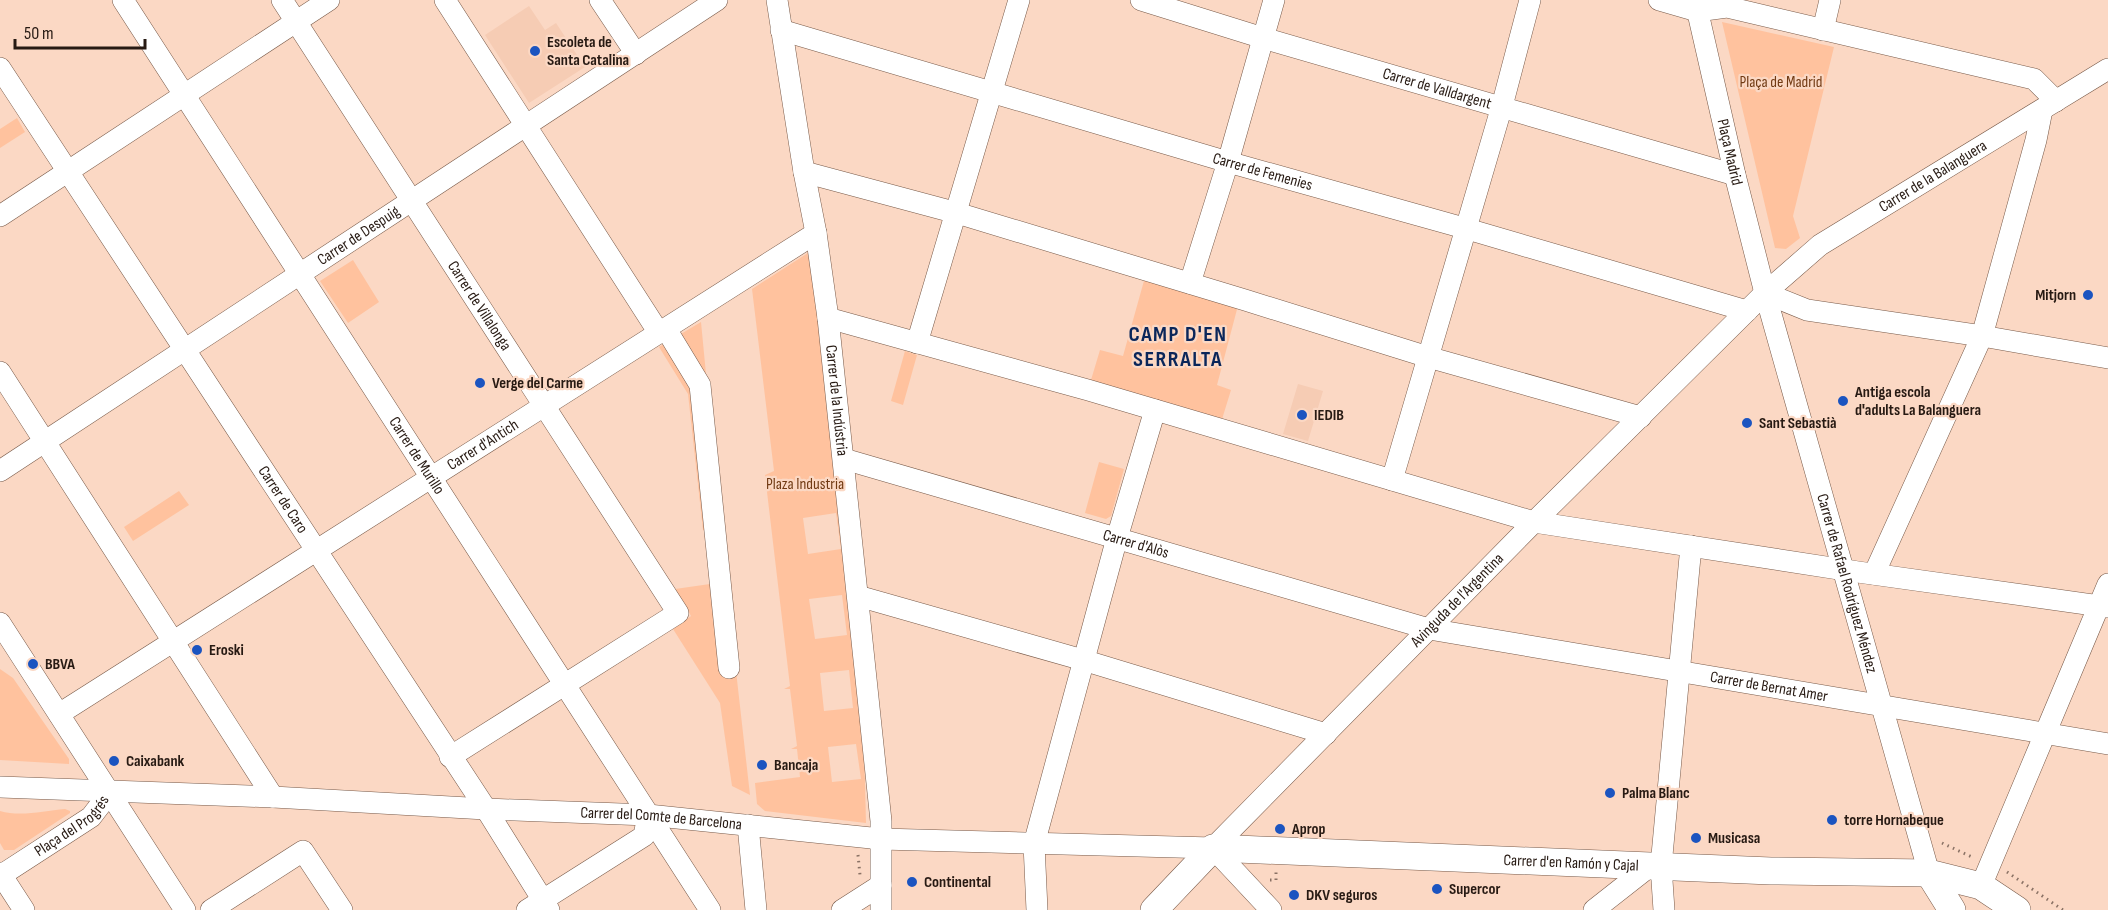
<svg xmlns="http://www.w3.org/2000/svg" width="2108" height="910" viewBox="0 0 2108 910" font-family="'Sofia Sans Condensed',sans-serif">
	<style>
		.built { fill: #f6ccb4 }
		.green { fill: #ffc29e; fill-rule: evenodd }
		.lines { fill: none; stroke-linecap: round; stroke-linejoin: round }
		.minor-casing { stroke: #785a49; stroke-width: 22 }
		.major-casing { stroke: #785a49; stroke-width: 28 }
		.path { stroke: #897164; stroke-width: 3; stroke-dasharray: 1.5 4.5; stroke-linecap: butt }
		.minor { stroke: #fff; stroke-width: 21 }
		.major { stroke: #fff; stroke-width: 27 }
		.poi-dot { fill: #1b54c0; stroke: #fbd8c4; stroke-width: 2 }
		.labels { text-anchor: middle; dominant-baseline: central; stroke-width: 4.5; stroke-linejoin: round; paint-order: stroke }
		.poi-label { font-size: 16px; font-weight: bold; fill: #271a13; stroke: #fbd8c4; text-anchor: start }
		.park-label { font-size: 16px; fill: #713a13; stroke: #fbd8c4 }
		.street-label { font-size: 16px; fill: #271a13; stroke: #fbd8c4 }
		.district-label { font-size: 22px; font-weight: bold; letter-spacing: 1.5px; fill: #0a265a; stroke: #fbd8c4 }
	</style>
	<rect width="100%" height="100%" fill="#fbd8c4"/>
	<path class="built" d="M529,6L545,30L556,23L585,67L529,103L485,35Z
		M1298,384L1323,391L1308,441L1283,434Z"/>
	<path class="green" d="M1722,22L1834,47L1793,216L1800,238L1786,249L1775,248Z
		M17,118L25,132L0,148V129Z
		M811,251L864,745L866,823L765,811L757,804L755,783L800,777L797,749H791L797,746L790,689H784L790,686L765,475L774,471L752,289ZM836,513L841,549L808,554L803,518ZM842,595L847,635L815,639L809,599ZM849,670L853,708L824,711L820,673ZM856,744L861,779L832,782L828,747Z
		M353,260L379,302L348,323L320,281Z
		M1147,270L1240,298L1217,385L1231,390L1219,429L1088,390L1100,350L1123,356Z
		M701,322L726,582L750,795L732,786L720,703L673,629L691,616L675,589L717,583L707,531L703,530L688,394L659,347Z
		M905,351L917,355L903,405L891,401Z
		M1099,462L1124,469L1111,516L1106,519L1085,513Z
		M179,491L189,505L133,541L124,527Z
		M0,669L13,678L69,759V764L0,760Z
		M65,809L70,811V813L14,850H4L0,843V811C20,817 44,811 65,809Z"/>
	<g class="lines">
		<defs>
			<g id="minor">
				<path id="s1" d="M123,0L710,910"/>
				<path id="s2" d="M282,0L678,613L450,757"/>
				<path d="M445,0L659,333"/>
				<path d="M600,0L636,54"/>
				<path id="s3" d="M777,0L804,172L816,233L828,318L881,821V910"/>
				<path id="s4" d="M1141,0L1263,38L1735,175"/>
				<path d="M1659,0L1697,11L1727,7L2034,79L2056,101"/>
				<path id="s5" d="M1695,0L1735,175L1765,293L1929,873"/>
				<path id="s6" d="M781,30L1228,162L1464,228L1747,311"/>
				<path d="M1823,30L1830,0"/>
				<path id="s7" d="M0,68L486,809L549,910"/>
				<path d="M804,172L957,213L1245,300L1428,357L1641,417"/>
				<path d="M0,216L329,0"/>
				<path d="M1190,283L1228,162L1274,0"/>
				<path d="M1765,293L1807,310L1982,336L2108,358"/>
				<path d="M828,318L1088,390L1534,522L1858,572L2108,607"/>
				<path d="M666,329L700,385L729,668"/>
				<path d="M917,343L1019,0"/>
				<path d="M0,372L273,797"/>
				<path id="s8" d="M844,459L1429,629L2108,744"/>
				<path id="s9" d="M0,471L717,0"/>
				<path d="M1392,480L1502,106L1530,0"/>
				<path d="M1874,574L1982,336L2036,140L2042,110"/>
				<path d="M858,596L1083,660L1326,734"/>
				<path d="M0,623L185,910"/>
				<path id="s10" d="M59,714L816,233"/>
				<path id="s11" d="M0,787L273,797L486,809L648,815L881,839L1213,848"/>
				<path d="M748,825L756,910"/>
				<path id="s12" d="M1213,848L1534,522L1765,293L1820,245L2108,69"/>
				<path d="M1213,848L1271,910"/>
				<path d="M0,873L24,910"/>
				<path id="s13" d="M0,876L91,817L101,804L108,791"/>
				<path d="M1981,886L2108,584"/>
				<path d="M211,910L303,851L342,910"/>
				<path d="M527,910L644,836L648,815"/>
				<path d="M842,910L881,885"/>
				<path d="M1037,910L1034,844L1117,538L1155,410"/>
				<path d="M1594,910L1650,866"/>
				<path d="M1664,910L1661,866L1691,546"/>
			</g>
			<g id="major">
				<path d="M1929,873L1952,910"/>
				<path id="s14" d="M1154,910L1213,848L1771,871L1929,873L1981,886L2017,910"/>
			</g>
		</defs>
		<use href="#minor" class="minor-casing"/>
		<use href="#major" class="major-casing"/>
		<path class="path" d="M1942,843L1974,858
			M858,855L860,875
			M2007,872L2063,910
			M1270,880H1276V872"/>
		<use href="#minor" class="minor"/>
		<use href="#major" class="major"/>
	</g>
	<g class="poi-dot">
		<circle cx="535" cy="51" r="6"/>
		<circle cx="2088" cy="295" r="6"/>
		<circle cx="480" cy="383" r="6"/>
		<circle cx="1843" cy="401" r="6"/>
		<circle cx="1302" cy="415" r="6"/>
		<circle cx="1747" cy="423" r="6"/>
		<circle cx="197" cy="650" r="6"/>
		<circle cx="33" cy="664" r="6"/>
		<circle cx="114" cy="761" r="6"/>
		<circle cx="762" cy="765" r="6"/>
		<circle cx="1610" cy="793" r="6"/>
		<circle cx="1832" cy="820" r="6"/>
		<circle cx="1280" cy="829" r="6"/>
		<circle cx="1696" cy="838" r="6"/>
		<circle cx="912" cy="882" r="6"/>
		<circle cx="1437" cy="889" r="6"/>
		<circle cx="1294" cy="895" r="6"/>
	</g>
	<g class="labels">
		<g class="poi-label">
			<text x="547" y="42">Escoleta de<tspan x="547" dy="18">Santa Catalina</tspan></text>
			<text x="2076" y="295" text-anchor="end">Mitjorn</text>
			<text x="492" y="383">Verge del Carme</text>
			<text x="1855" y="392">Antiga escola<tspan x="1855" dy="18">d'adults La Balanguera</tspan></text>
			<text x="1314" y="415">IEDIB</text>
			<text x="1759" y="423">Sant Sebastià</text>
			<text x="209" y="650">Eroski</text>
			<text x="45" y="664">BBVA</text>
			<text x="126" y="761">Caixabank</text>
			<text x="774" y="765">Bancaja</text>
			<text x="1622" y="793">Palma Blanc</text>
			<text x="1844" y="820">torre Hornabeque</text>
			<text x="1292" y="829">Aprop</text>
			<text x="1708" y="838">Musicasa</text>
			<text x="924" y="882">Continental</text>
			<text x="1449" y="889">Supercor</text>
			<text x="1306" y="895">DKV seguros</text>
		</g>
		<g class="park-label">
			<text x="1781" y="82">Plaça de Madrid</text>
			<text x="805" y="484">Plaza Industria</text>
		</g>
		<g class="street-label">
			<text stroke="none"><textPath href="#s4" startOffset="309">Carrer de Valldargent</textPath></text>
			<text stroke="none"><textPath href="#s5" startOffset="156">Plaça Madrid</textPath></text>
			<text stroke="none"><textPath href="#s6" startOffset="502">Carrer de Femenies</textPath></text>
			<text stroke="none"><textPath href="#s12" startOffset="988">Carrer de la Balanguera</textPath></text>
			<text stroke="none"><textPath href="#s9" startOffset="429">Carrer de Despuig</textPath></text>
			<text stroke="none"><textPath href="#s2" startOffset="364">Carrer de Villalonga</textPath></text>
			<text stroke="none"><textPath href="#s3" startOffset="405">Carrer de la Indústria</textPath></text>
			<text stroke="none"><textPath href="#s10" startOffset="502">Carrer d'Antich</textPath></text>
			<text stroke="none"><textPath href="#s1" startOffset="542">Carrer de Murillo</textPath></text>
			<text stroke="none"><textPath href="#s7" startOffset="516">Carrer de Caro</textPath></text>
			<text stroke="none"><textPath href="#s8" startOffset="304">Carrer d'Alòs</textPath></text>
			<text stroke="none"><textPath href="#s5" startOffset="603">Carrer de Rafael Rodríguez Méndez</textPath></text>
			<text stroke="none"><textPath href="#s12" startOffset="348">Avinguda de l'Argentina</textPath></text>
			<text stroke="none"><textPath href="#s8" startOffset="954">Carrer de Bernat Amer</textPath></text>
			<text stroke="none"><textPath href="#s11" startOffset="662">Carrer del Comte de Barcelona</textPath></text>
			<text stroke="none"><textPath href="#s13" startOffset="88">Plaça del Progrés</textPath></text>
			<text stroke="none"><textPath href="#s14" startOffset="444">Carrer d'en Ramón y Cajal</textPath></text>
		</g>
		<g class="district-label">
			<text x="1178" y="334">CAMP D'EN<tspan x="1178" dy="25">SERRALTA</tspan></text>
		</g>
	</g>
	<path d="M15 39v9h130v-9" fill="none" stroke="#271a13" stroke-width="3"/>
	<text x="24" y="39" font-size="18" fill="#271a13" stroke="#fbd8c4" stroke-width="4.5" paint-order="stroke">50 m</text>
</svg>
